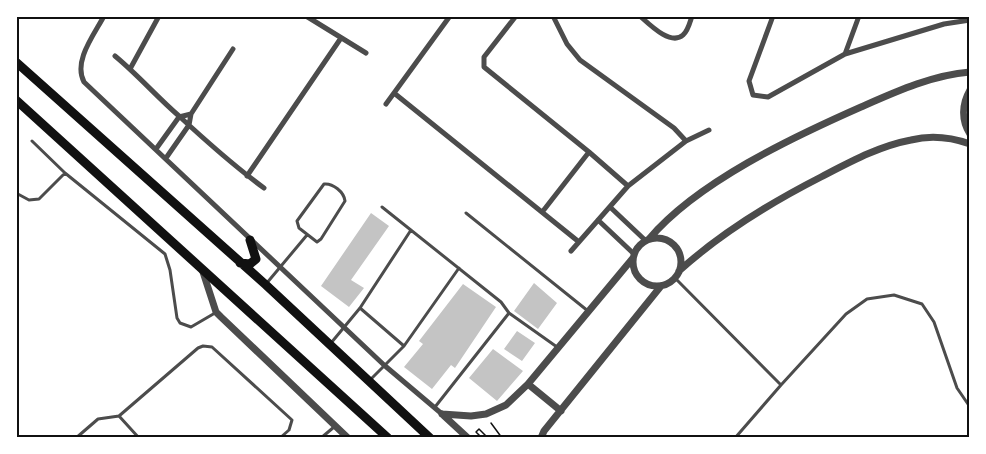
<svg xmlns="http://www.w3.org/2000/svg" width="986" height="454" viewBox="0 0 986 454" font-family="'IBM Plex Sans',sans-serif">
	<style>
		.building { fill: #c4c4c4 }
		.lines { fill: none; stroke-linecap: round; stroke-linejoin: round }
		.path { stroke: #111; stroke-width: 1.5 }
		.service { stroke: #4c4c4c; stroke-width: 3 }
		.minor { stroke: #4c4c4c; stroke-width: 5 }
		.tertiary { stroke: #4c4c4c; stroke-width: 7 }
		.trunk { stroke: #111; stroke-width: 9 }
		.neatline { fill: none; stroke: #111; stroke-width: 2 }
	</style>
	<rect width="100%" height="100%" fill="#fff"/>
	<path class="building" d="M371,213L389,226L351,280L364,288L349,307L321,286Z
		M534,283L557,303L538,329L514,311Z
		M463,284L496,307L455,368L451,365L432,389L404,367L423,344L419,341Z
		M517,331L535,343L522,361L504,349Z
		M493,349L523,371L497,401L469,378Z"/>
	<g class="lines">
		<path class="path" d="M491,423L502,438
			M482,438L476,432L479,429L488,438"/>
		<path class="service" d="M32,141L65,173L165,254L170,270L177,318L180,323L191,327L215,313
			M324,184C333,183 344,192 345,201L321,239L317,242L299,228L297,221Z
			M16,193L29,200L39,199L65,173
			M382,207L501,302L509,313L557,347
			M466,213L588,311
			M675,278L781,385L735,438
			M266,284L307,235
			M360,308L404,346
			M331,343L360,308L411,230
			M371,379L404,346L459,268
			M781,385L846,314L867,299L894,295L922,304L934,322L957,388L970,407
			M435,407L509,313
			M119,416L139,438
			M76,438L98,419L119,416L198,348L203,346L212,347L292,420L289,430L280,438
			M321,438L334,427"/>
		<path class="minor" d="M104,16C94,35 73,61 84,82L384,365L442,414
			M306,16L366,53
			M516,16L484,57V67L589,152L628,186
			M553,16L567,44L580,60L674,128L686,141
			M640,16C650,25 671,46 683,35C688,31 690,22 692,16
			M773,16L749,81L753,95L768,97L845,54L944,24L970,20
			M845,54L859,16
			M115,56C138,75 157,97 179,116C206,141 234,166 264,188
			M130,69L159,16
			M394,93L579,242
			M386,104L450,16
			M156,149L179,117L191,114
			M166,158L189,125L191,114L233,49
			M247,176L341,38
			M610,207L646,241
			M543,211L589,152
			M598,220L634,254
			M571,251L628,186L686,141L709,130"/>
		<path class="tertiary" d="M970,90C962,104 961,120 970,134
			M633 262a24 24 0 1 1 48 0a24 24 0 1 1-48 0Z
			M649,239C697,182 793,137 861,107C895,92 932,75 970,72
			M202,269L216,312L221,317L348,438
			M679,271C722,232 770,203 821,177C850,162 879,146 911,140C931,135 950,137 970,144
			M528,384L561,411
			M442,414L471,416L486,414L506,405L528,384L633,258
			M442,414L468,438
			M541,438L544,431L661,286"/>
		<path class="trunk" d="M16,62L266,285L430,438
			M16,100L388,438
			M240,263L250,264L256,259L250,240"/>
	</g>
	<rect width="986" height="454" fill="none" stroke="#ffffff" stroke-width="36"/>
	<rect x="18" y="18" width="950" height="418" class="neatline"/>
</svg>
